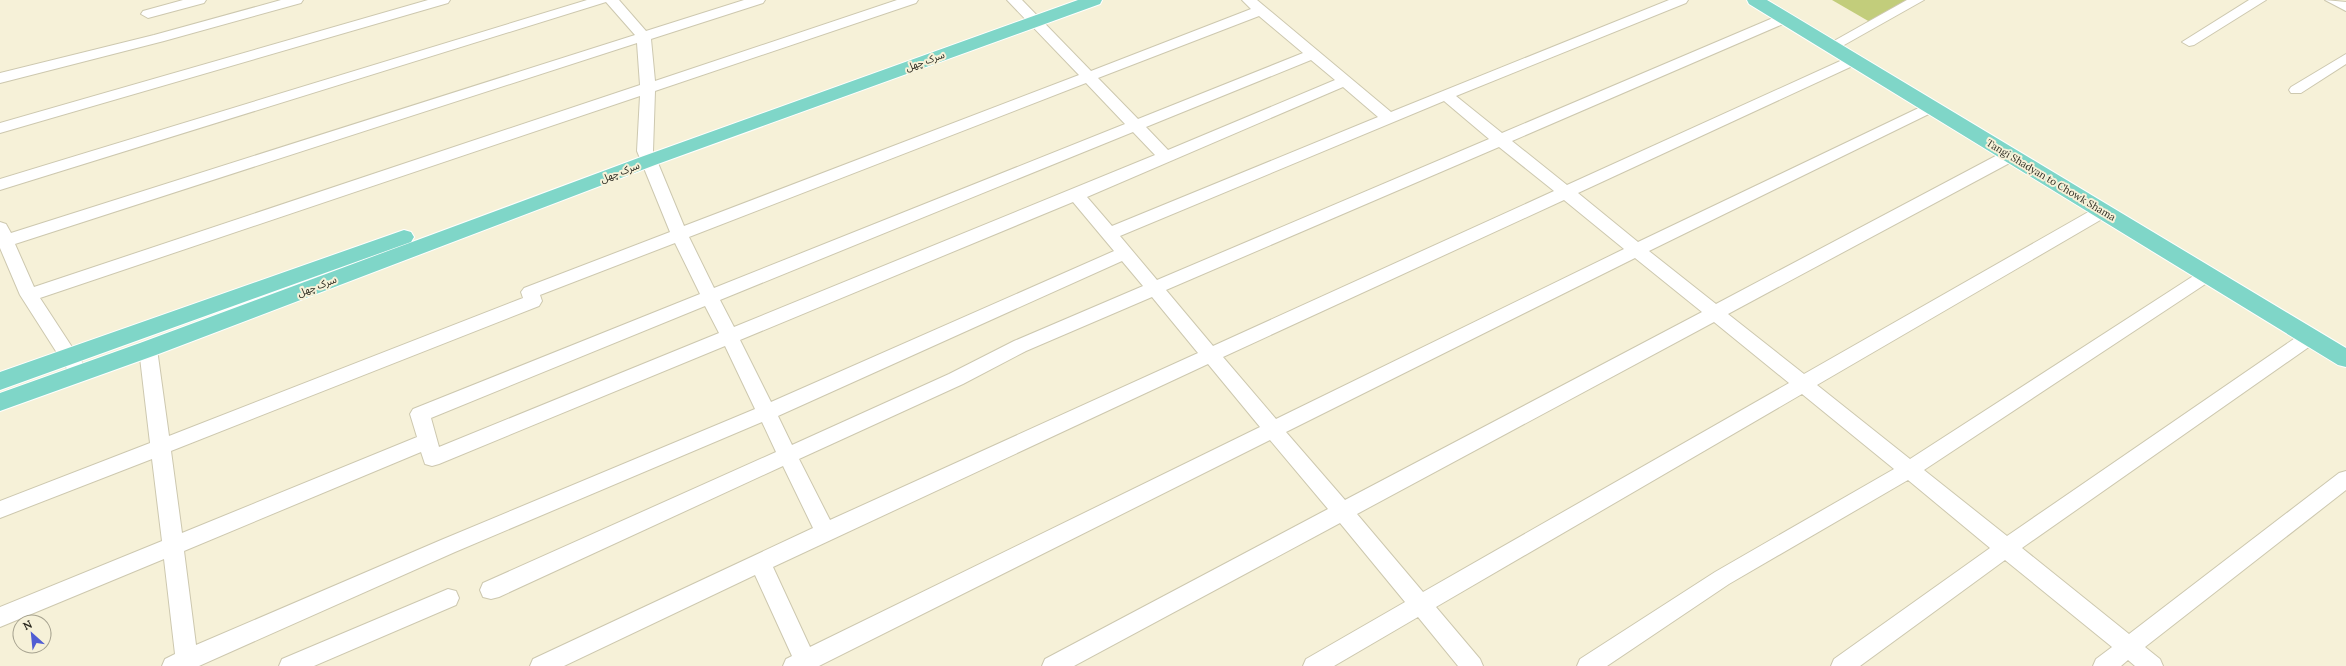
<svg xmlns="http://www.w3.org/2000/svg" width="2346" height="666" viewBox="0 0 2346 666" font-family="Lora,'Noto Sans Arabic',serif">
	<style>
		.green { fill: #c2cd7b }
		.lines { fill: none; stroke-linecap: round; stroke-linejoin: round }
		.minor-casing { stroke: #cdc8af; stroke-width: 2 }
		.major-casing { stroke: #fff; stroke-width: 2 }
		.minor { fill: #fff; fill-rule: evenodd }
		.major { fill: #7fd6c8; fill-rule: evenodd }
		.labels { text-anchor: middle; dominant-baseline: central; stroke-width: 4; stroke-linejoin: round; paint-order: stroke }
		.street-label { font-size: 10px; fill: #2d2b21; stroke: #f6f1d8 }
	</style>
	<rect width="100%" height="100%" fill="#f6f1d8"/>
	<path class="green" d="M1832,0H1908L1870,22Z"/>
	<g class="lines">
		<defs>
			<path id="minor" d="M183,0H206L204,3L148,18L141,14L143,11Z
				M281,0H303L301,3L164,41L0,83V73L154,35Z
				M428,0H450L448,3L0,133V123Z
				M587,0H619L646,31L744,0H765L763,3L651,39L655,81L897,0H918L916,3L655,91L653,151L684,226L1079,75L1007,0H1022L1091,71L1251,9L1242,0H1257L1391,112L1669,0H1688L1686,3L1456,96L1502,133L1780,15H1790L1792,18L1790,21L1512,141L1567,185L1849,57H1859L1861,60L1859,63L1578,193L1638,242L1927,104H1937L1940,107L1937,110L1649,251L1716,304L2005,151H2017L2019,155L2017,159L1728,314L1804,374L2097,207H2109L2111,211L2109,215L1817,385L1910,459L2201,271L2207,269L2213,271L2216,275L2213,279L1924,470L2007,536L2304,332L2310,330L2316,332L2319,337L2316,342L2022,548L2129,634L2339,473L2346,471V490L2145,647L2160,659L2163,666H2135L2128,660L2121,666H2093L2096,659L2112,647L2005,560L1860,666H1831L1834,659L1990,548L1908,480L1729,584L1607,666H1577L1580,659L1715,572L1894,469L1802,394L1436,607L1480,659L1483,666H1458L1418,617L1334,666H1303L1306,659L1405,602L1340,523L1074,666H1042L1045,659L1328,509L1270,440L819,666H783L786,659L792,656L755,575L564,666H530L533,659L813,528L783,466L499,597L491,599L483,597L480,590L483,583L776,452L762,422L455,552L199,666H162L165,659L175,654L164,559L0,627V607L162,541L152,459L0,518V501L150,443L139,349L142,344L148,342L154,344L157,349L169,436L523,298L521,292L524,288L670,232L637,151L640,96L40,298L89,373L87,378L80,380L73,378L20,295L0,248V222L6,224L11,233L635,35L606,2L0,190V179ZM1259,16L1303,53L1138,119L1098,78ZM637,43L640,85L34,287L15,244ZM1311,60L1335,80L1168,150L1146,127ZM1086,83L1125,124L714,288L689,237ZM1343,87L1378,117L1112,226L1087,197ZM1444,101L1489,139L1157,280L1120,236ZM1133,132L1155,155L734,327L720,300ZM1499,147L1554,191L1213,346L1166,290ZM1564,200L1624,249L1276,419L1223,357ZM1073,202L1114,251L771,402L740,340ZM675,243L700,294L413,409L410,414L417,437L182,533L171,451L539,306L542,301L540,295ZM1635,258L1702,312L1345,500L1286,432ZM1122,261L1143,286L1014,341L949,374L792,445L778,416ZM1152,297L1198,353L830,520L799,459L963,384L1026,351ZM705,306L719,333L439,447L431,418ZM1714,322L1789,383L1423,592L1357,514ZM725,346L755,409L441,540L196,645L184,551L421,452L425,464L432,466L439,464ZM1208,364L1260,427L810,647L773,567Z
				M1907,0H1924L1837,49L1832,50L1825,46Z
				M2249,0H2266L2194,45L2189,46L2182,42Z
				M2325,0L2346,2V11Z
				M2346,54V64L2301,93H2291L2289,90L2291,87Z
				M448,589L456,591L459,598L456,605L314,666H279L282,659Z"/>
			<path id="major" d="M1078,0H1102L1100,4L655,165L156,355L0,411V393L140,343L641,157Z
				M1747,0H1767L2346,348V367L2338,365L1749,4Z
				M404,230L411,232L414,237L411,242L0,390V372Z"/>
		</defs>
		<use href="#minor" class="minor-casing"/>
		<use href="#major" class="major-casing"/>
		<use href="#minor" class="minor"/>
		<use href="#major" class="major"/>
	</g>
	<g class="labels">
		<g class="street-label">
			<text transform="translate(925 61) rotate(-20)">سرک چهل</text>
			<text transform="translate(620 172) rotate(-21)">سرک چهل</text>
			<text transform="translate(2051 180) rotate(31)">Tangi Shadyan to Chowk Shama</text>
			<text transform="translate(317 286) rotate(-21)">سرک چهل</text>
		</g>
	</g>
	<g transform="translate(32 634) rotate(333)"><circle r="19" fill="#f6f1d8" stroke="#a6a28f"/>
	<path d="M0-3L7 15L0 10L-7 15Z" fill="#505dd3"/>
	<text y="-6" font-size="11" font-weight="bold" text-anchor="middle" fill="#2d2b21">N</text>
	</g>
</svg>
